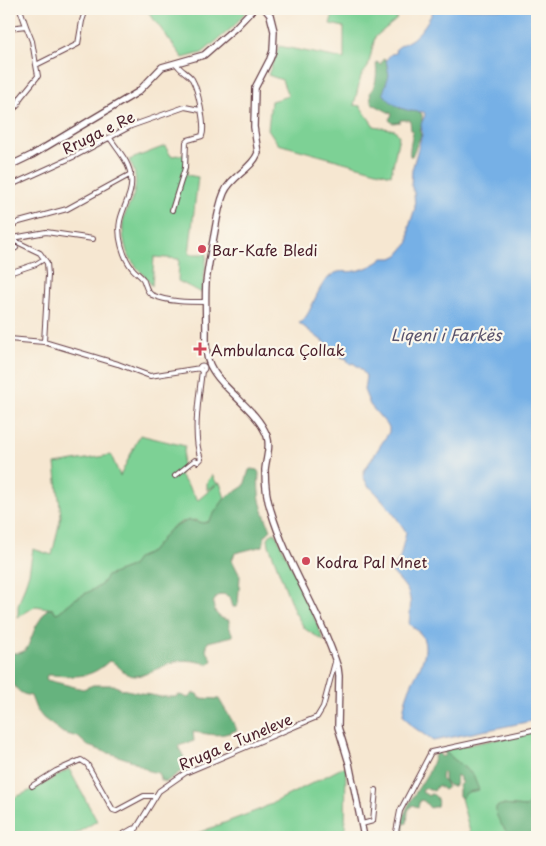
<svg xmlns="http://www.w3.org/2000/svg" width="546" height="846" viewBox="0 0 546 846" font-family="'Playpen Sans',sans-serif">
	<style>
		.green { fill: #7dd195; stroke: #647860 }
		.forest { fill: #66b37e; stroke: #586954 }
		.water { fill: #76b0e6; stroke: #606888 }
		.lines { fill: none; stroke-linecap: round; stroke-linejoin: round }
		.street-casing { stroke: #643d44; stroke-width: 6 }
		.secondary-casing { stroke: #643d44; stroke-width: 8 }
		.street { stroke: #fff; stroke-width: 4 }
		.secondary { stroke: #fff; stroke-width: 5.5 }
		.poi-dot { fill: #d1495b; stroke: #fbf7ec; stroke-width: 2 }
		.labels { text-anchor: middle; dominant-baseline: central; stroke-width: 4.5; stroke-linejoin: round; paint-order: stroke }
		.street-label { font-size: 15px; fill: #4a1f2b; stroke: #fbf7ec }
		.poi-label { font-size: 15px; fill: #4a1f2b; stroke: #fbf7ec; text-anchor: start }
		.water-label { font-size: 16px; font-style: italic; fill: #59526c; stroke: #fbf7ec }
	</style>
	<rect width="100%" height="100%" fill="#fbf7ec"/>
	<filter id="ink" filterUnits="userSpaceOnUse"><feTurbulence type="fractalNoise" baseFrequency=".02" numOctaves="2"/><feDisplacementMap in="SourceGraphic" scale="10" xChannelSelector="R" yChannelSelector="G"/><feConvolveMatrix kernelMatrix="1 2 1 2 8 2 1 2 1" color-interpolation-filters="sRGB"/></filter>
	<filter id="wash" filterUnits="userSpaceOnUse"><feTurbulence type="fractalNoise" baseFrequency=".0096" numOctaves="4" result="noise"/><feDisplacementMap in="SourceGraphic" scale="20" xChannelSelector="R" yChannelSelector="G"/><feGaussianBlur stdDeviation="1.12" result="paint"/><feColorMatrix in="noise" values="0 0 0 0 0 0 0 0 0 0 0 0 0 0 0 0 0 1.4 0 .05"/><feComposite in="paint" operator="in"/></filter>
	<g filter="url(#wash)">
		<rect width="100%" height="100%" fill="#f6e7d1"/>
		<path class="green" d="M146,9H248L233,27L202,53L183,58Z
			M336,9H401L396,20L375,37L368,67L361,76L354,105L360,106L374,126L395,130L399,136L391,175L278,144L268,129L271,101L288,96L282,80L268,75L279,46L344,59V27L330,24L333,14Z
			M165,146L171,156L188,154L187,175L198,177L189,254H207L202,293L178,281L179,259L154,257L152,286C145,275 131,263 127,252C124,242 121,228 124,218C125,213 128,208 130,204C137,187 138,176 129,160Z
			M140,435L185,446L180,475L198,500L216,485L207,490V482L212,475L217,484L220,483L225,498L208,522L203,523L195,520L182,522L170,529L151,552L138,558L131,567L107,576L100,586L75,599L59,612L56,613L53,609L36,606L18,617V606L29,573L33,549L52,555L61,516L55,464L111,455L120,476Z
			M275,532L308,602L324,641L305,629L294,611L269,545L268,538L272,533Z
			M537,731V795L526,807L502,805L501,824L507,832L506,837H469L470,832L461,798L468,792L478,790L473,775L443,750Z
			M346,766L345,832H359L360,837H187L261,809Z
			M69,769L97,821L70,837H9V800L34,789Z"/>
		<path class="forest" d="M383,59L386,60L399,108L419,112L422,114V127L419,129L421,135L412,156H410C409,148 412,140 413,131L411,130L410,120H400V122L393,123L389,120L392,114L373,104L371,101L370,92C377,85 377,73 376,62L381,64Z
			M251,469L257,470L259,472C257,497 261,508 271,530L265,536L263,546L235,553L232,560L240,576L238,604L236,607H233L230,597L223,594L217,596L213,603C214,613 219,619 229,620V626L233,636L208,642L206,650L212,659L211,662L209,664C199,662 189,659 178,661C163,664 151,675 135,676C123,676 119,663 109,661C89,680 75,676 50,675H47L46,678L47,680L83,689L93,685H114L121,689L161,697H175L180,695L188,698L194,693L197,694L199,698L219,699C225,710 232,719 237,730C218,738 212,734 193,732L194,741L178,746L188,765L187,767L166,782L161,780L158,773L149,771L133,761L88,746L78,737L63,733L43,718L36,709L31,696C9,693 9,671 9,653H19L24,651L28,646L36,626L47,609H53L56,613L59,612L75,599L100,586L107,576L131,567L138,558L151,552L170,529L189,520L203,523L208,522L225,498L244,486L249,470Z
			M443,750L473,775L479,790L468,792L461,798L459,796V785L463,782L460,781V777L456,775V783L454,786H450L444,781V773L442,772L441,779L447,785V788L444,790L438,785L434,791L424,788L422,792L429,796L430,794C436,794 439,800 437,806L430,808L424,801L420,800L418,807L412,805L408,811L407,823L404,824L403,837H400C403,806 414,797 429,771C432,765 433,759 436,753L438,752L442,757L445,755Z
			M537,795V837H506L507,832C501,824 495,817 496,807L501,805L526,807Z"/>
		<path class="water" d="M434,9H537V720L433,741L412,726L403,715C404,708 405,700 408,693C413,676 431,656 423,638C421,632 413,628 409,624C412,594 412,593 391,571L400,558L406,532C401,523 376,490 368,486L363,476L364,471L389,432V427L370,405L364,390L366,376L360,368L353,363L351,364L348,362L347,359L341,357L340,351L321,340L299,323C312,317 315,286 332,275C340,269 346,273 355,271C363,270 377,264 383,258H392L398,255L409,242V227L415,208L414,193L411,185L412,170L422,134L421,124L425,115L424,112C406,112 393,107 383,93L389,75L386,60L391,54L396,53L395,50C400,45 406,43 412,39C422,31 429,20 434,9Z"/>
	</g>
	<g filter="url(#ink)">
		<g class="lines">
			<defs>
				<path id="street" d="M20,9L26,26
					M9,28L26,26L32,41L36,65
					M9,112L17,106L21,97L38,76L36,65L78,44L82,21L86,9
					M110,138C118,151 130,162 131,178C133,194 123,206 120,221C117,236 123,257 132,268C135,272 140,275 143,279C146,285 146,292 152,295C168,302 188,302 205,302
					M9,186L75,156L131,126L185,107L200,110
					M172,210L185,168L186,142L188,140L202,136C206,127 198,89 192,79C187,72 180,71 176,63
					M9,227L19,222L67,209L131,174
					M9,238L40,253L47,263L48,275L44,342
					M13,238L46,232L93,239
					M9,250L16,248
					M9,273L36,264L44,259
					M9,339L44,342L118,364L150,376L200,368
					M199.5 368a2.5 2.5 0 1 1 5 0a2.5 2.5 0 1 1-5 0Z
					M175,476L195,460L198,462L201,459C192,436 199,396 202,371
					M9,495L11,501L9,509
					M32,786L56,771L81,760L87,764L113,810L116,811L144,796H155
					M362,824L373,821L376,790
					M118,837L132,829L137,828
					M131,837L159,791L185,773L317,717L323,707L335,662
					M395,837L400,811L431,752L537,729"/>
				<path id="secondary" d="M265,9L270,15L274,31L273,51L270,59L255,88L254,127L258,153C251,170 231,176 224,193C219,205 217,218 215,230C212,247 208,265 206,283C205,299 206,315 206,332C206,343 205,355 210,365C222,390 257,409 267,436C271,447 266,458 265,470C265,484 266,497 271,511C287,565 321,613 338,668L339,676L338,727L349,763L364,837
					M9,166L32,155L138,92L162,67L204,55L236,27L253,9"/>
			</defs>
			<use href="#street" class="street-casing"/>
			<use href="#secondary" class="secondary-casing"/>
			<use href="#street" class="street"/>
			<use href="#secondary" class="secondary"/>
		</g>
	</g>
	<g class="poi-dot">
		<circle cx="202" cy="249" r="5"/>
		<path d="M197.5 341.5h5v5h5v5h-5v5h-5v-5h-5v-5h5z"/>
		<circle cx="306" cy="561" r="5"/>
	</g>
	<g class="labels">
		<g class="street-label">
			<text transform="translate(98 132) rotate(-26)">Rruga e Re</text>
			<text transform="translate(235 741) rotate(-23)">Rruga e Tuneleve</text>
		</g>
		<g class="poi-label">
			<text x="212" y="249">Bar-Kafe Bledi</text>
			<text x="211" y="349">Ambulanca Çollak</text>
			<text x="316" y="561">Kodra Pal Mnet</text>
		</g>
		<g class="water-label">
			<text x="446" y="334">Liqeni i Farkës</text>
		</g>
	</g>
	<rect width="546" height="846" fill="none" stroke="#fbf7ec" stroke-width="30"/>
</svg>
